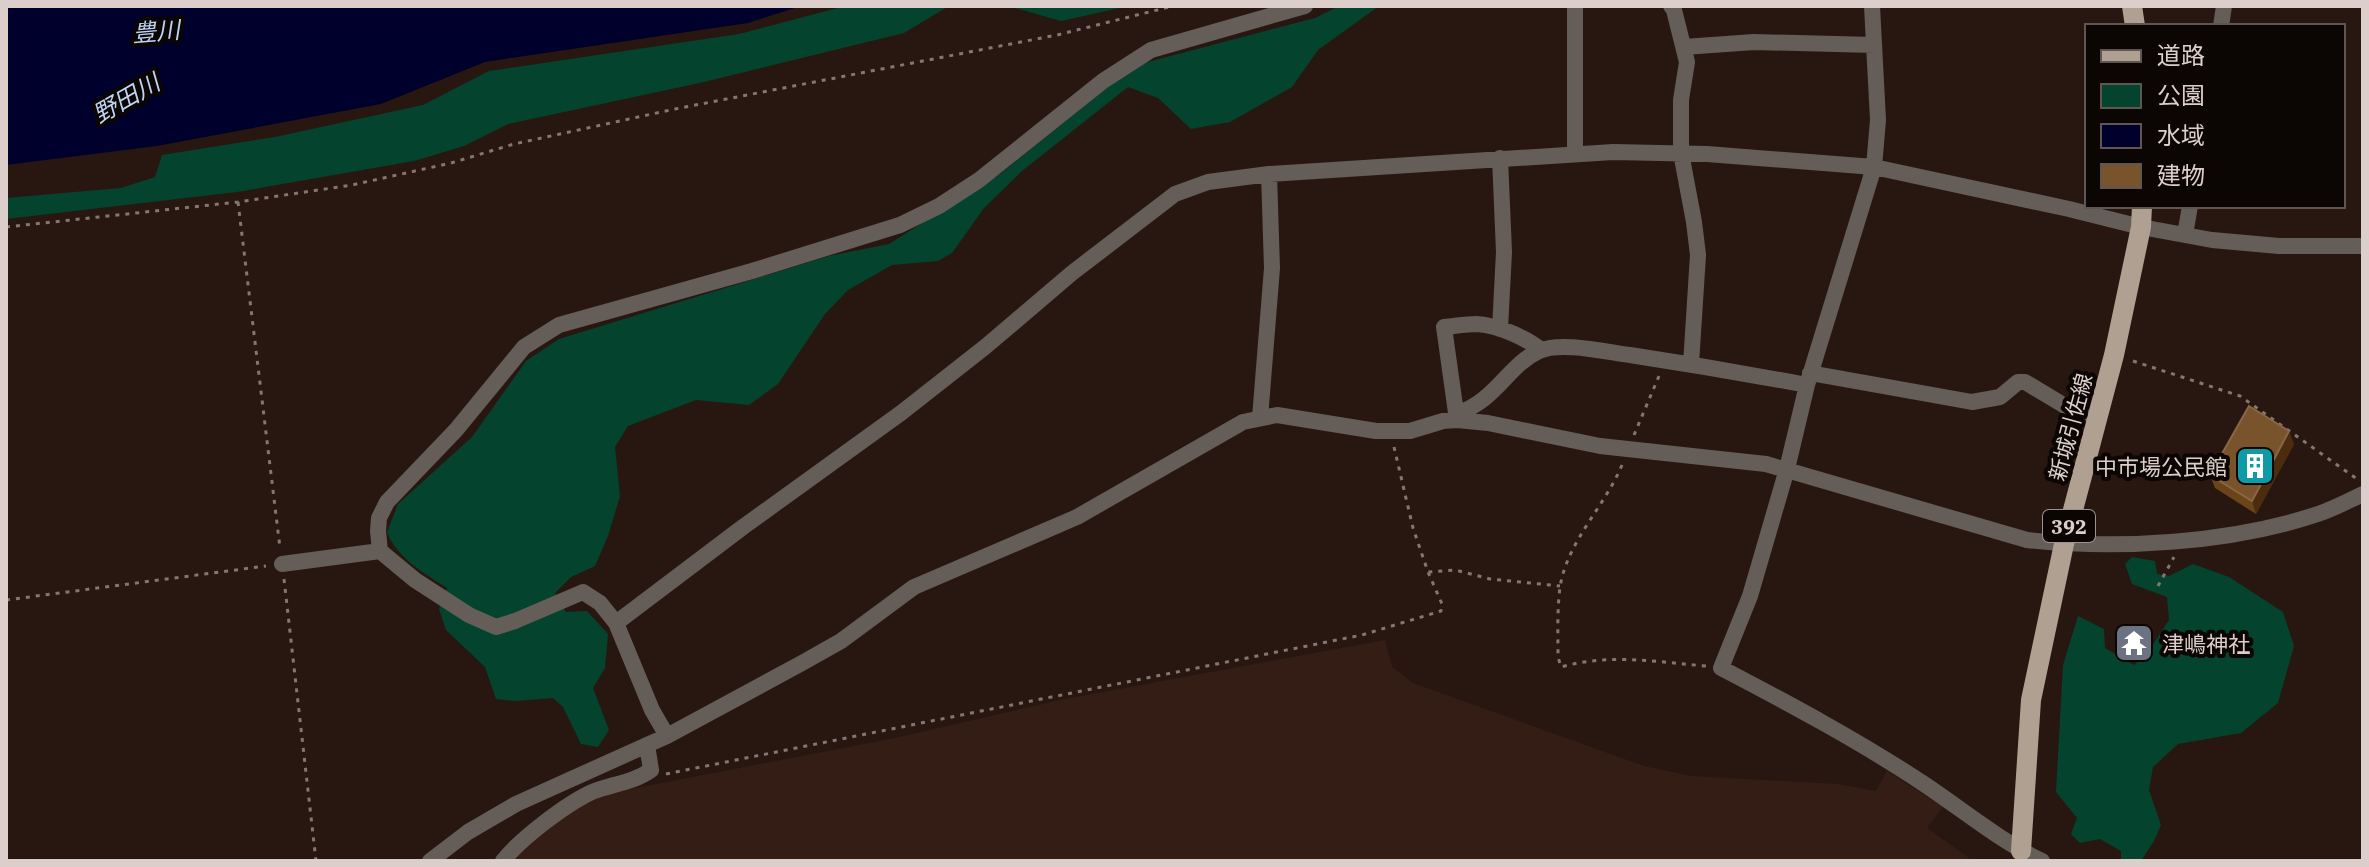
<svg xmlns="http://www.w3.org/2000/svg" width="2369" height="867" viewBox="0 0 2369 867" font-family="'IBM Plex Serif','Noto Sans JP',serif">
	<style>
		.built { fill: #341d15 }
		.green { fill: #04432e }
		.water { fill: #00002c }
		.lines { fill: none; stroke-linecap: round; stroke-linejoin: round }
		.path { stroke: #857670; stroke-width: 3; stroke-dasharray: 4 6; stroke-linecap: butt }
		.street { stroke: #655d57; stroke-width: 16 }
		.primary { stroke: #b0a092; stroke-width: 20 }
		.wall { fill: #6b4419 }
		.shaded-wall { fill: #4b2c0e }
		.building { fill: #78532c; stroke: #876745; stroke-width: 2 }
		.labels { text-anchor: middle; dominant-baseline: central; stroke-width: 8; stroke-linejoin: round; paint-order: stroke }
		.shield { fill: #0b0503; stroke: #9d928f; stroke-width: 2 }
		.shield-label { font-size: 20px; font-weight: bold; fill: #dccfcb }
		.street-label { font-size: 22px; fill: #dccfcb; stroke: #0b0503 }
		.poi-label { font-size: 22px; fill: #dccfcb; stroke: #0b0503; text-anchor: end }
		.water-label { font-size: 24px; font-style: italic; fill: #bfd4f6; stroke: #0b0503 }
	</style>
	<rect width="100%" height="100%" fill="#281710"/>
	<path class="built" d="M1385,640L1392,667L1413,683L1644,766L1691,776L1837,784L1876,791L1887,771L1943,807L1927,828L1973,861H512L516,854L578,807L610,793L895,738L1065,699Z"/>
	<path class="green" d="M845,6H949L904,33L704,82L508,124L464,146L414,161L237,192L6,219V198L121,188L155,177L162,155L275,137L423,105L489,71L739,34Z
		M1008,6H1129L1061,21Z
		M1339,6H1379L1318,50L1292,87L1230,122L1191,129L1158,98L1128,87L1022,171L984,208L952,253L938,261L892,265L848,290L825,314L778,384L749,405L696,400L628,426L615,447L620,496L608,536L595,566L571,577L555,593L566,612L587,611L608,634L605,668L593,688L609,730L598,747L581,744L563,707L553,698L516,701L496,699L485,667L446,630L439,609L447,588C425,574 396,557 387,532L398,504L472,437L526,361L559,339L829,256L889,244L1000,174L1113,83L1140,64L1315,18Z
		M2132,557L2155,561L2157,574L2169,576L2193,564L2229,577L2283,612L2294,646L2278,703L2241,733L2178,744L2153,767L2149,790L2161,825L2154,841L2141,861H2121V851L2100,839L2080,843L2071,834L2077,818L2056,792L2063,665L2078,616L2104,629L2105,648L2134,665L2148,652L2169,620L2167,597L2132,584L2125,564Z"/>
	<path class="water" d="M6,6H801L748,23L485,62L381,104L157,146L6,165Z"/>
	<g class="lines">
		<path class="path" d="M238,202L280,548
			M6,227L238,202L352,185L451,163L514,144L675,109L1057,35L1173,6
			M2133,361L2240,396L2357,479
			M1634,435L1659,376
			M1394,447L1413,528L1428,572L1455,570L1490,579L1560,586
			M1622,465C1605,506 1567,542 1560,587C1557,610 1558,634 1558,657L1561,667C1611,653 1655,662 1706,666
			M284,579L316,861
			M2158,586L2174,557
			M6,600L266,566
			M666,774L1362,635L1441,611L1442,604L1428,572"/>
		<path class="street" d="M1671,6L1674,10L1687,62L1681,100V153L1694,222L1698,255L1691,364
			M1872,6L1878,120L1874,167L1807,385L1787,469L1750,596L1721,668C1788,703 1861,742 1924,784C1963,810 2000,841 2042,861
			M2221,26L2224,6
			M1684,47L1754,42L1874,45
			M1575,154V6
			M2185,235L2190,206
			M1500,329L1504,252L1500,158
			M1810,373L1972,402L2000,397L2018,382H2025L2080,415L2097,420
			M1456,414C1496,401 1507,366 1539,351C1561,341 1606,352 1630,355C1689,364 1748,374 1807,385
			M1260,418L1272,268L1269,174
			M1457,420L1444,327C1455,326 1466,324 1476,324C1497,325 1525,337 1541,350
			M380,551L378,531L379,518L387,502L456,430L524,347L559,325L752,271L900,225L939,206L979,180L1103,81L1151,50L1305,6
			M282,564L380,551L415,580L469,615L496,627L515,621L583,592L600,603L616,623
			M667,736L652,710L616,623L743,527L901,413L985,347L1072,273L1175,194L1208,182L1269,174L1613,152L1707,154L1874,167L2069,209L2141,227L2212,240L2279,246H2363
			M430,861L468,832L516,804L667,736L802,663L841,641L914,587L1077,517L1243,422L1277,415L1376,431H1410L1443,421L1457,420L1488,423L1600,446L1766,464L2027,540C2118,550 2231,543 2318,514C2333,509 2348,501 2363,494
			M503,861C520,839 566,804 592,792C611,784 633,783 651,770L647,745"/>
		<path class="primary" d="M2132,6L2135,26
			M2021,851L2031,700L2064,544L2114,355L2141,227L2142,206"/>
	</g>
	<path class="wall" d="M2294,444L2256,514L2215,488L2210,475Z"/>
	<path class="shaded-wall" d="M2289,431L2294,444L2256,514L2252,501Z"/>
	<path class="building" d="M2249,406L2289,431L2252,501L2210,475Z"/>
	<defs>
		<symbol id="building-square" viewBox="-11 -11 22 22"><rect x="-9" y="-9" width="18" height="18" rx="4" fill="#0f9aa8" stroke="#0b0503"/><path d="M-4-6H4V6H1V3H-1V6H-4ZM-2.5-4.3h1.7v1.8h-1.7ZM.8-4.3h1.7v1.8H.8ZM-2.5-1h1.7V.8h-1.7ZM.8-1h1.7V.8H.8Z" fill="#fff"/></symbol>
		<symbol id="temple-square" viewBox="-11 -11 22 22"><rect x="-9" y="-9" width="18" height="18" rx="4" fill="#6b7280" stroke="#0b0503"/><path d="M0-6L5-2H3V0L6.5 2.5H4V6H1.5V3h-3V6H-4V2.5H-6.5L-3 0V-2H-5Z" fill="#fff"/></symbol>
	</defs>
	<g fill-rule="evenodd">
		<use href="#building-square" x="2233" y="444" width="44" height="44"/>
		<use href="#temple-square" x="2112" y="621" width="44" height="44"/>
	</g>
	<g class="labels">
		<rect class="shield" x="2043" y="510" width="52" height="32" rx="6"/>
		<g class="shield-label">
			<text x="2069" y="526">392</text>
		</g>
		<g class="street-label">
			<text transform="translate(2070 427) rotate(-75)">新城引佐線</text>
		</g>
		<g class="poi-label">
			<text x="2227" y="466">中市場公民館</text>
			<text x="2162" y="643" text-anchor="start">津嶋神社</text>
		</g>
		<g class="water-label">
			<text transform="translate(156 31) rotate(-5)">豊川</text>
			<text transform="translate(126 98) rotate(-30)">野田川</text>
		</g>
	</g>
	<rect width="2369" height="867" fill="none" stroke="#dccfcb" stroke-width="16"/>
	<rect x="2085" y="24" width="260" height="184" fill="#0b0503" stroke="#5f5653" stroke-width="2"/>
	<rect x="2101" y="50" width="40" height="12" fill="#b0a092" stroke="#5f5653" stroke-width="2"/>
	<text x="2157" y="64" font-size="24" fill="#dccfcb">道路</text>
	<rect x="2101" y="84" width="40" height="24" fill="#04432e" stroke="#5f5653" stroke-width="2"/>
	<text x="2157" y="104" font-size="24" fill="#dccfcb">公園</text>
	<rect x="2101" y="124" width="40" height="24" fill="#00002c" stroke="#5f5653" stroke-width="2"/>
	<text x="2157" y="144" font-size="24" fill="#dccfcb">水域</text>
	<rect x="2101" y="164" width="40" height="24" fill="#78532c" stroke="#5f5653" stroke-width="2"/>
	<text x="2157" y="184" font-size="24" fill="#dccfcb">建物</text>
</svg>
